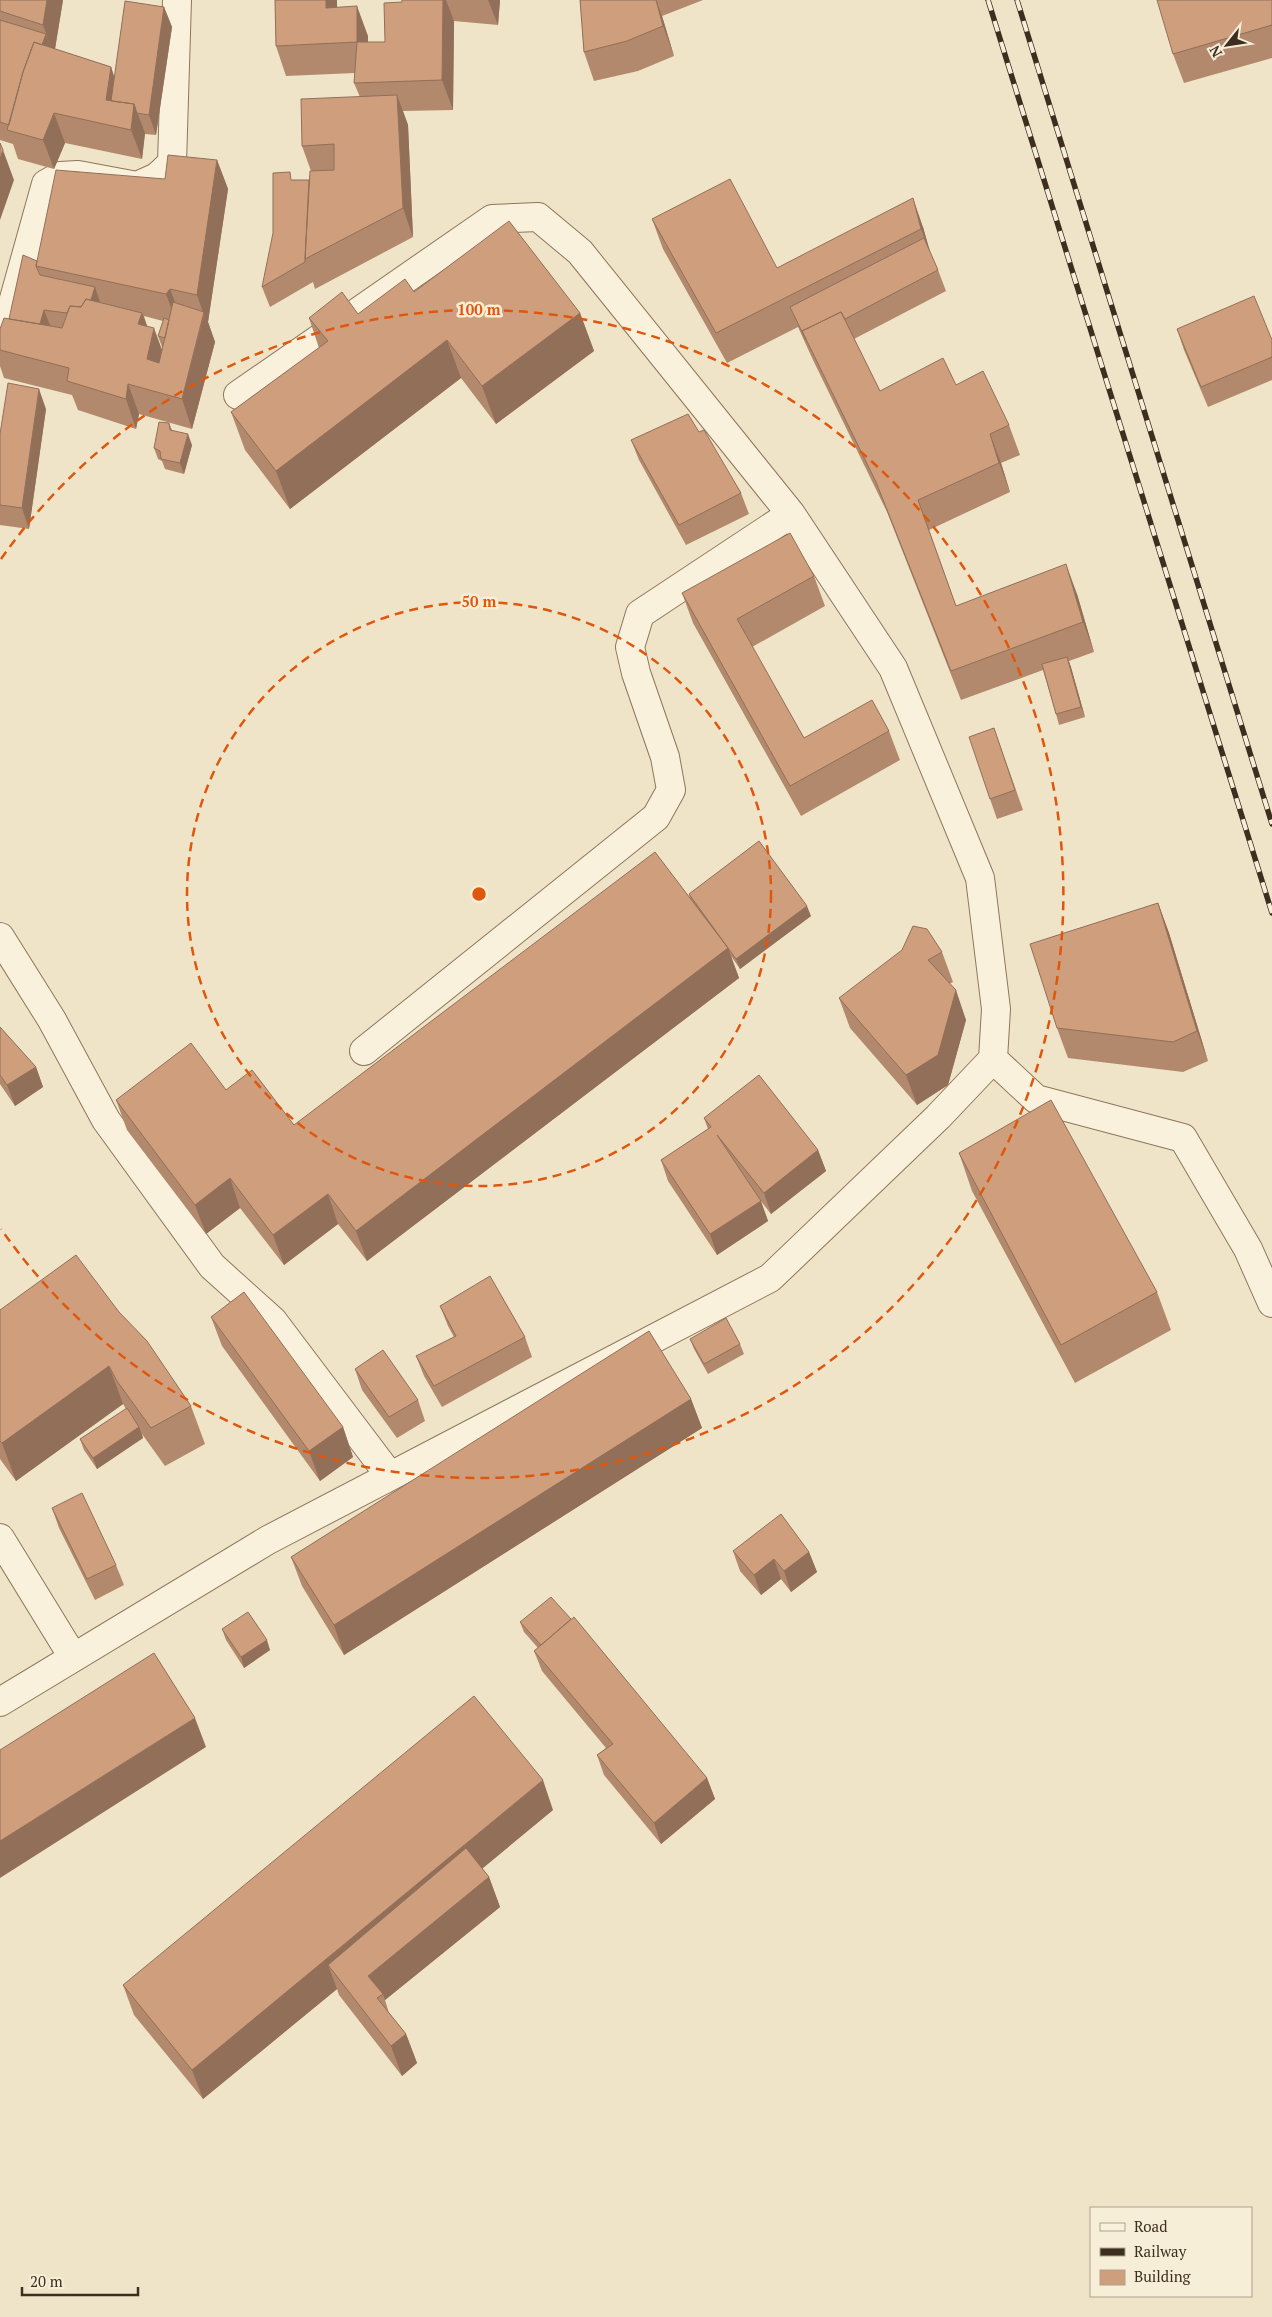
<svg xmlns="http://www.w3.org/2000/svg" width="1272" height="2317" viewBox="0 0 1272 2317" font-family="'PT Serif',serif">
	<style>
		.lines { fill: none; stroke-linecap: round; stroke-linejoin: round }
		.minor-casing { stroke: #8d765c; stroke-width: 30 }
		.minor { stroke: #faf1dc; stroke-width: 28 }
		.rail-casing { stroke: #3d2e20; stroke-width: 5.5 }
		.rail { stroke: #f7eed8; stroke-width: 4; stroke-dasharray: 11; stroke-linecap: butt }
		.wall { fill: #b2896c; fill-rule: evenodd }
		.shaded-wall { fill: #916f58 }
		.building { fill: #cf9f7d; stroke: #916f58 }
		.ring { fill: none; stroke: #df570d; stroke-width: 2.5; stroke-dasharray: 9 6 }
		.centre { fill: #df570d; stroke: #f7eed8; stroke-width: 2.5 }
		.ring-label { font-size: 15px; text-anchor: middle; font-weight: bold; fill: #df570d; stroke: #f7eed8; stroke-width: 5; stroke-linejoin: round; paint-order: stroke }
	</style>
	<rect width="100%" height="100%" fill="#f0e4c8"/>
	<g class="lines">
		<defs>
			<path id="minor" d="M0,349L46,184L60,176L78,175L137,186L157,177L172,163L177,0
				M0,937L52,1020L106,1120L212,1266L273,1321L390,1476
				M364,1051L656,817L671,790L665,757L636,673L630,647L640,614L791,514
				M993,1059L1036,1099L1183,1138L1248,1249L1272,1303
				M0,1538L73,1657
				M0,1702L268,1540L770,1278L938,1117L993,1059L996,1009L980,878L893,668L791,514L580,252L538,217L492,219L238,395"/>
		</defs>
		<use href="#minor" class="minor-casing"/>
		<use href="#minor" class="minor"/>
		<defs>
			<path id="rail" d="M988,0L1272,913
				M1017,0L1272,824"/>
		</defs>
		<use href="#rail" class="rail-casing"/>
		<use href="#rail" class="rail"/>
	</g>
	<path class="wall" d="M0,0H63L55,49L111,67L114,77L164,7L172,27L156,135L145,134L142,159L65,143L54,169L18,159L13,144L0,140Z
		M275,0H337V7L368,36V42H385L402,2V0H500L498,25L454,21L453,110L403,111L408,125L413,237L315,289L313,282L270,307L262,287L293,180H309L311,171L302,146L360,97L354,83L355,73L286,76L276,46Z
		M580,0H703L662,16L674,56L638,71L594,81L584,52Z
		M1272,0V58L1184,83L1173,54Z
		M217,160L228,189L208,322L215,342L192,429L139,414L136,429L78,410L72,395L4,378L0,366V329L9,319L37,261L165,179ZM144,316L163,321L158,336L162,347H163L162,350L147,326Z
		M652,219L777,268L923,227L929,250L938,270L946,291L854,339L880,391L956,385L1009,425L1020,455L1001,463L1010,492L929,530L956,606L1077,594L1094,652L1069,661L1085,717L1059,725L1056,714L1043,670L961,700L887,512L813,360L798,327L727,363L663,249Z
		M414,292L580,313L594,351L496,424L461,378L290,509L245,450L231,412L319,348L309,318L358,314Z
		M1177,329L1272,340V380L1208,407L1184,350Z
		M46,409L29,529L0,525V434Z
		M169,423L172,430L192,445L184,474L165,469L162,461L158,459L154,448Z
		M699,432L741,493L749,514L686,545L639,460L631,440Z
		M814,576L825,606L752,647L804,738L889,731L900,760L801,816L693,623L682,593Z
		M994,728L1023,810L997,819L990,799Z
		M689,894L811,916L740,969L731,956L739,978L367,1261L338,1224L284,1265L240,1208L206,1234L127,1130L116,1100L226,1090L294,1125L690,899Z
		M1158,903L1169,933L1208,1061L1183,1072L1068,1058L1057,1028Z
		M942,952L953,982L949,984L966,1020L948,1085L917,1105L850,1028L839,998Z
		M0,1027L36,1067L43,1087L15,1106L0,1084Z
		M704,1118L818,1150L826,1171L771,1214L760,1200L768,1221L717,1255L668,1181L661,1160L708,1129Z
		M959,1153L1157,1292L1171,1330L1075,1383L972,1191Z
		M440,1306L525,1337L532,1357L442,1407L424,1376L416,1356L454,1337L448,1326Z
		M0,1310L119,1312L191,1406L205,1444L165,1466L142,1434L143,1438L97,1469L84,1450L80,1439L126,1409L123,1404L16,1481L0,1459Z
		M211,1317L343,1427L353,1457L320,1481L222,1346Z
		M690,1339L740,1344L744,1354L708,1374L694,1349Z
		M355,1369L418,1400L425,1421L397,1438L362,1390Z
		M691,1399L702,1428L344,1655L302,1586L291,1557Z
		M52,1508L116,1565L124,1585L95,1600L59,1528Z
		M733,1551L809,1552L817,1572L791,1592L781,1579L761,1595L740,1571Z
		M520,1622L707,1778L715,1799L661,1844L604,1775L597,1755L606,1748L542,1671L534,1651L538,1648L524,1632Z
		M222,1629L270,1650L244,1668L226,1640Z
		M553,1810L482,1868L489,1877L500,1907L385,2000L389,2013L406,2034L417,2063L402,2076L339,1995L337,1989L203,2099L134,2015L123,1985Z"/>
	<path class="shaded-wall" d="M47,0H63L54,55L43,25Z
		M326,0H337V37L326,8Z
		M443,0H446L454,21L453,110L442,80Z
		M488,0H500L498,25Z
		M656,0L662,16L674,56L663,26Z
		M357,6L368,36V72L357,42Z
		M164,7L172,27L156,135L149,115Z
		M46,34L54,55L27,81Z
		M111,67L121,97L120,111L106,100Z
		M397,95L408,125L413,237L403,208Z
		M134,104L145,133L142,159L131,130Z
		M54,113L65,143L54,169L43,140Z
		M3,150L14,180L0,220V159Z
		M217,160L228,189L208,322L215,342L192,429L182,399L204,315L197,295Z
		M913,198L923,227L932,258L921,229Z
		M95,287L102,308L85,316Z
		M170,289L181,318L177,324L166,294Z
		M44,310L52,330L38,333Z
		M142,313L152,338L154,328L165,358L157,389L147,359L138,324Z
		M580,313L594,351L496,424L482,386Z
		M447,340L461,378L290,509L276,471Z
		M128,384L139,414L136,429L126,399Z
		M39,389L46,409L29,529L22,508Z
		M188,434L192,445L184,474L180,463Z
		M990,434L1001,463L1010,492L999,463Z
		M1066,564L1077,594L1094,652L1083,622Z
		M1067,657L1071,667L1085,717L1081,707Z
		M1158,903L1169,933L1208,1061L1197,1031Z
		M807,906L811,916L740,969L736,959Z
		M728,948L739,978L367,1261L356,1231Z
		M956,990L966,1020L948,1085L917,1105L906,1075Z
		M36,1067L43,1087L15,1106L7,1085Z
		M818,1150L826,1171L771,1214L764,1193Z
		M230,1178L240,1208L206,1234L195,1205Z
		M328,1194L338,1224L284,1265L273,1235Z
		M761,1201L768,1221L717,1255L710,1234Z
		M109,1366L123,1404L16,1481L2,1443Z
		M691,1399L702,1428L344,1655L334,1625Z
		M139,1427L143,1438L97,1469L93,1458Z
		M343,1427L353,1457L320,1481L309,1451Z
		M809,1552L817,1572L791,1592L784,1571Z
		M774,1559L781,1579L761,1595L754,1575Z
		M267,1640L270,1650L244,1668L241,1657Z
		M195,1718L206,1747L0,1878V1841Z
		M707,1778L715,1799L661,1844L654,1823Z
		M543,1780L553,1810L343,1984L328,1965L337,1989L203,2099L192,2070Z
		M489,1877L500,1907L385,2000L383,1994L368,1976Z
		M406,2034L417,2063L402,2076L391,2046Z"/>
	<path class="building" d="M0,0H47L43,25L0,11Z
		M275,0H326V8L357,6V42H385L384,3L402,2V0H443L442,80L354,83L357,42L276,46Z
		M580,0H656L663,26L627,41L584,52Z
		M1157,0H1272V25L1173,54Z
		M125,1L164,7L149,115L137,113L134,104L111,101Z
		M0,20L46,34L42,45L34,42L23,72L9,125L0,122Z
		M34,42L111,67L106,100L134,104L131,130L54,113L43,140L7,130L23,72Z
		M397,95L403,208L305,259L310,171L334,170V144L302,146L301,99Z
		M0,143L3,150L0,159Z
		M168,155L217,160L197,295L170,289L166,294L36,266L56,170L165,179Z
		M290,172L291,180H309L305,259V262L262,287L273,233V173Z
		M730,179L777,268L913,198L921,229L716,333L652,219Z
		M509,221L580,313L482,386L447,340L276,471L231,412L328,341L309,318L342,292L358,314L405,279L414,292Z
		M924,238L938,270L845,319L841,312L802,331L806,340L790,307Z
		M23,255L37,261L36,266L40,275L95,287L91,300L86,299L81,307L70,306L67,313L44,310L40,324L9,319Z
		M1254,296L1272,340V357L1201,387L1177,329Z
		M86,299L142,313L138,324L154,328L147,359L159,363L173,302L204,312L182,399L128,384L126,399L67,381L69,368L0,350V329L4,318L62,328L70,306L81,307Z
		M841,312L880,391L943,358L956,385L983,371L1009,425L990,434L999,463L918,500L956,606L1066,564L1083,622L951,671L876,482L802,331Z
		M164,318L169,320L165,338L158,336Z
		M8,383L39,389L22,508L0,505V434Z
		M688,414L699,432L704,430L741,493L679,525L631,440Z
		M159,422L169,423L170,430L188,434L180,463L161,459L160,451L154,448Z
		M790,533L814,576L737,619L804,738L872,700L889,731L790,786L682,593Z
		M1067,657L1081,707L1056,714L1042,664Z
		M994,728L1015,790L990,799L969,737Z
		M759,841L807,906L736,959L689,894Z
		M655,852L728,948L356,1231L328,1194L273,1235L230,1178L195,1205L116,1100L191,1043L226,1090L252,1070L294,1125Z
		M1158,903L1197,1031L1173,1042L1057,1028L1030,944Z
		M913,926L927,929L942,952L928,960L956,990L938,1055L906,1075L839,998L902,950Z
		M0,1027L36,1067L7,1085L0,1075Z
		M759,1075L818,1150L764,1193L717,1135L761,1201L710,1234L661,1160L711,1127L704,1118Z
		M1051,1100L1157,1292L1061,1345L959,1153Z
		M76,1255L119,1312L147,1341L191,1406L151,1428L117,1381L109,1366L2,1443L0,1441V1310Z
		M490,1276L525,1337L434,1386L416,1356L456,1336L440,1306Z
		M244,1292L343,1427L309,1451L211,1317Z
		M726,1318L740,1344L704,1364L690,1339Z
		M649,1331L691,1399L334,1625L291,1557Z
		M383,1350L418,1400L389,1417L355,1369Z
		M127,1408L139,1427L93,1458L80,1439Z
		M82,1493L116,1565L87,1579L52,1508Z
		M781,1514L809,1552L784,1571L774,1559L754,1575L733,1551Z
		M551,1597L571,1619L541,1645L520,1622Z
		M248,1612L267,1640L241,1657L222,1629Z
		M574,1617L707,1778L654,1823L597,1755L613,1744L534,1651Z
		M154,1653L195,1718L0,1841V1750Z
		M474,1696L543,1780L192,2070L123,1985Z
		M466,1848L489,1877L368,1976L383,1994L377,1998L406,2034L391,2046L328,1965Z"/>
	<g class="ring">
		<circle cx="479" cy="894" r="292"/>
		<path d="M1 559A584 584 0 1 1 1 1229"/>
	</g>
	<circle cx="479" cy="894" r="8" class="centre"/>
	<g class="ring-label">
		<text x="479" y="315">100 m</text>
		<text x="479" y="607">50 m</text>
	</g>
	<rect x="1090" y="2207" width="162" height="90" fill="#f7eed8" stroke="#ada18e"/>
	<rect x="1100" y="2223" width="25" height="8" fill="#faf1dc" stroke="#ada18e"/>
	<text x="1134" y="2232" font-size="15" fill="#3d2e20">Road</text>
	<rect x="1100" y="2248" width="25" height="8" fill="#3d2e20" stroke="#ada18e"/>
	<text x="1134" y="2257" font-size="15" fill="#3d2e20">Railway</text>
	<rect x="1100" y="2270" width="25" height="15" fill="#cf9f7d" stroke="#ada18e"/>
	<text x="1134" y="2282" font-size="15" fill="#3d2e20">Building</text>
	<g transform="translate(1227 45) rotate(240)" stroke="#f7eed8" stroke-width="4" paint-order="stroke">
	<path d="M0-4L9 19L0 12L-9 19Z" fill="#3d2e20"/>
	<text y="-8" font-size="14" font-weight="bold" text-anchor="middle" fill="#3d2e20">N</text>
	</g>
	<path d="M22 2287v8h116v-8" fill="none" stroke="#3d2e20" stroke-width="2.5"/>
	<text x="30" y="2287" font-size="15" fill="#3d2e20" stroke="#f7eed8" stroke-width="4" paint-order="stroke">20 m</text>
</svg>
